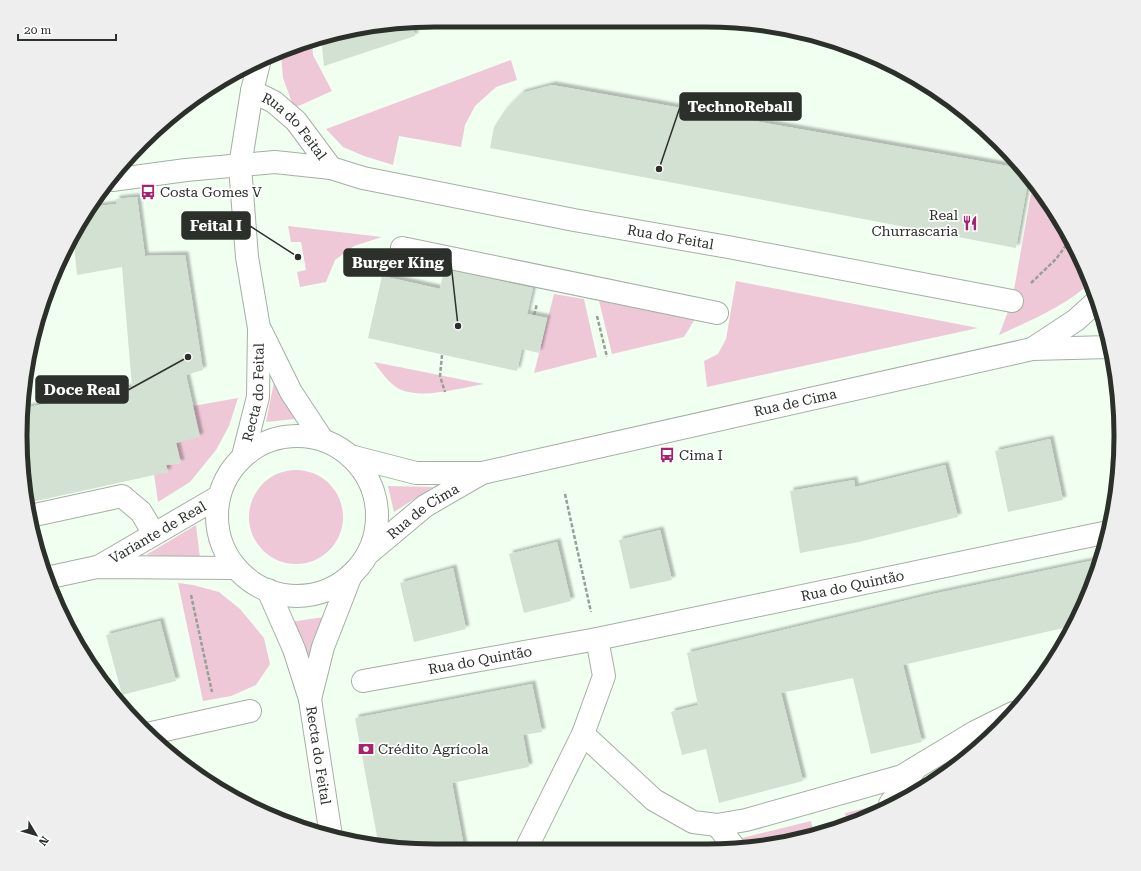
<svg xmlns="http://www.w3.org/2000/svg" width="1141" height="871" viewBox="0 0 1141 871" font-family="'Roboto Serif',serif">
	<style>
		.green { fill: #efc8d8 }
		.building { fill: #d3e1d3; filter: url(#shadow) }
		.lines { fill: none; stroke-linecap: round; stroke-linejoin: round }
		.minor-casing { stroke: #a3b0a3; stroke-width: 24 }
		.major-casing { stroke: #a3b0a3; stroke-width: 24 }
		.path { stroke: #96a096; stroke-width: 2.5; stroke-dasharray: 4 2; stroke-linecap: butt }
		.minor { stroke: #fff; stroke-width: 22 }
		.major { stroke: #fff; stroke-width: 22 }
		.labels { text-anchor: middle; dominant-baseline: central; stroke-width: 3.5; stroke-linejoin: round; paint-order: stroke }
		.street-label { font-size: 14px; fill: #2b302b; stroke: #fff }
		.poi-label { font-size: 14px; fill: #2b302b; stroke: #fff; text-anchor: start }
		.rim { fill: none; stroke: #2b302b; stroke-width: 5 }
		.leader { fill: none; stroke: #2b302b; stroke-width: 1.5 }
		.callout-dot { fill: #2b302b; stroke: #fff; stroke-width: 1.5 }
		.callout { fill: #2b302b; stroke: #2b302b; stroke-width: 1.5 }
		.callout-label { font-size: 15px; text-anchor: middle; font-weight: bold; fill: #fff }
	</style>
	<defs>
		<filter id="shadow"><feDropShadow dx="3.5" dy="-3.5" stdDeviation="1" flood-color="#0004"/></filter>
	</defs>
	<rect width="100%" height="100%" fill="#f1fff1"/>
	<path class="green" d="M312,41L313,55L332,91L294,108L283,78L281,54Z
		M511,60L517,80L496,87L475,106L465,125L461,147L399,136L393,165L364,156L343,147L326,129Z
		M1033,182L1051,205L1091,282C1068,305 1029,321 999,335L1012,301Z
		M288,226L382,237L354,246L335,260L326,282L300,287L297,272L306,270L301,242H291Z
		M736,281L978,328L707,387L704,361L718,354L726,339Z
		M554,294L584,299L597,357L534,373Z
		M599,301L695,319L684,337L612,354Z
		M374,362L484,384C461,388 427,398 404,391C391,387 381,372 374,362Z
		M274,382L295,419L266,422Z
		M238,398L229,426L216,450L190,482L158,502L154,474L168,472L166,465L181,463L176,443L193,406Z
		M249 517a47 47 0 1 1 94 0a47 47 0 1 1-94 0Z
		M388,486L433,487L394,512Z
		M196,525L200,558L146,555Z
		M178,583L193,585L219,592L240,609L264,638L270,664L256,685L231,696L203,701Z
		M324,617L307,666L290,622Z
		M874,806L867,815L848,825L845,813Z
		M811,821L814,835L759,847H751L742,838Z"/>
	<path class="building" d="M412,23L415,36L324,66L321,37L328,34Z
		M552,85L1024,169L1029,176L1016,248L490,148L494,127L505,110L522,93Z
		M137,197L145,256L185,255L203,370L186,375L200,437L176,443L181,463L166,465L168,472L27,503L24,490L20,436L24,408L132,387L122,267L77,275L73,234L76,228L92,207L116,204V199Z
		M444,269L533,288L527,314L547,318L539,353L522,349L517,371L368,338L382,276L440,289Z
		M1050,439L1063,500L1008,512L995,451Z
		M945,465L958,517L859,542L800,553L790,491L854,480L855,487Z
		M660,530L672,580L630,589L619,540Z
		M557,542L571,601L524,613L509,554Z
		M1100,559L1089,595L1072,626L903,665L922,742L871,754L853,678L781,693L803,781L719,803L706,749L682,755L671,712L698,705L687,653L933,594Z
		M453,568L466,629L414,642L400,583Z
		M160,621L176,681L122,695L106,635Z
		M532,684L542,732L523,735L529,767L452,783L464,847H379L355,718Z"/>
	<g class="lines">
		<defs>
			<g id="minor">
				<path id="s1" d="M252,91L274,102L296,121L331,168"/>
				<path id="s2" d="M112,180L186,170L275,162L331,168L363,178L574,220L728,247L1012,301"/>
				<path d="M402,248L717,313"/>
				<path d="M1032,349L1076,320L1097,301"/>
				<path d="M30,516L122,496L141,512L154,534"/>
				<path id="s3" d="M268,590L294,649L310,699L331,836"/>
				<path id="s4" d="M597,639L1108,532"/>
				<path id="s5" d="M363,681L597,639L604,676L583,734L527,847"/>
				<path d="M310,699L323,647L351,575"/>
				<path d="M147,734L250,711"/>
				<path d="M583,734L654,800L693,822L717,825L746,820L902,776L975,732L1013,713"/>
				<path d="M890,804L915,769"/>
				<path d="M717,825L734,847"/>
			</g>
			<g id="major">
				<path d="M261,331L291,392L320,436"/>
				<circle cx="297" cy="516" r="80"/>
				<path id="s6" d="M243,456L258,397L259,328L247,257L240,166L252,91L259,63"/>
				<path id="s7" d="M354,457L416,473H482L1032,349L1111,347"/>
				<path id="s8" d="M370,552L425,506L482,473"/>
				<path id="s9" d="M98,567L218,497"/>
				<path d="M46,578L97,567L236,568"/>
			</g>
		</defs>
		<use href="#minor" class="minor-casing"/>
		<use href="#major" class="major-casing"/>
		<path class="path" d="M1031,283L1056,259L1070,240
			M534,315L537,304
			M597,316L607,357
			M442,355L440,376L445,392
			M565,494L591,612
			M191,595L212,692"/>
		<use href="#minor" class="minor"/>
		<use href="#major" class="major"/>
	</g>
	<defs>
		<symbol id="bus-bare" viewBox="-9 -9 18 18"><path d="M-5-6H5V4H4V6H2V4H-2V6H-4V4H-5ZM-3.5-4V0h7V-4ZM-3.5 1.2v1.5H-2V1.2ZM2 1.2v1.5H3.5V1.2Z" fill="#a8236d" stroke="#fff" stroke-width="2.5" paint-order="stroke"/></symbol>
		<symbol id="restaurant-bare" viewBox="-9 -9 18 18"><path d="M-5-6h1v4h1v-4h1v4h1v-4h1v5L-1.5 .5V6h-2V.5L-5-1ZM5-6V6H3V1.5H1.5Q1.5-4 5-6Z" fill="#a8236d" stroke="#fff" stroke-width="2.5" paint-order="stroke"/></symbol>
		<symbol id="bank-bare" viewBox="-9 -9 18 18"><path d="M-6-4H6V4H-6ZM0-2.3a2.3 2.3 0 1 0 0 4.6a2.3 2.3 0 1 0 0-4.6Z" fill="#a8236d" stroke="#fff" stroke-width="2.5" paint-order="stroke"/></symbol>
	</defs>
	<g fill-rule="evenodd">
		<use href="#bus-bare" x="137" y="181" width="22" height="22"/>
		<use href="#restaurant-bare" x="959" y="212" width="22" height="22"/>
		<use href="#bus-bare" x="656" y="444" width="22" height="22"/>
		<use href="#bank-bare" x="355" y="738" width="22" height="22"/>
	</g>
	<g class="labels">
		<g class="street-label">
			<text stroke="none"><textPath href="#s1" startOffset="56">Rua do Feital</textPath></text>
			<text stroke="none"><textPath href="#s2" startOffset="567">Rua do Feital</textPath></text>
			<text stroke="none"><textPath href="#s6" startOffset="65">Recta do Feital</textPath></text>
			<text stroke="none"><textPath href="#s7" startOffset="451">Rua de Cima</textPath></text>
			<text stroke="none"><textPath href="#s8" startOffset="67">Rua de Cima</textPath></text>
			<text stroke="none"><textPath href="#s9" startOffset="69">Variante de Real</textPath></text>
			<text stroke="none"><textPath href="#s4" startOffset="261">Rua do Quintão</textPath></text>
			<text stroke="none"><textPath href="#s5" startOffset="119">Rua do Quintão</textPath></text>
			<text stroke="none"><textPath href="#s3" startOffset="174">Recta do Feital</textPath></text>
		</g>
		<g class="poi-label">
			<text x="160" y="192">Costa Gomes V</text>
			<text x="958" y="215" text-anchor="end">Real<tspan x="958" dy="16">Churrascaria</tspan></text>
			<text x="679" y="455">Cima I</text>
			<text x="378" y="749">Crédito Agrícola</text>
		</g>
	</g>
	<path d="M0 0H1141V871H0ZM435 27H706A408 408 0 0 1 1114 435V436A408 408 0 0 1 706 844H435A408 408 0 0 1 27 436V435A408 408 0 0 1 435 27Z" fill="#eee" fill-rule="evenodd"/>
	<path class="rim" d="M435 27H706A408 408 0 0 1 1114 435V436A408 408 0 0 1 706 844H435A408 408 0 0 1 27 436V435A408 408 0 0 1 435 27Z"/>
	<path class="leader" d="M659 169L680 107M298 257L250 226M458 326L451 263M188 357L128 390"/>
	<g class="callout-dot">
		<circle cx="659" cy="169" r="4"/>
		<circle cx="298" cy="257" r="4"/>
		<circle cx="458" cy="326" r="4"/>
		<circle cx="188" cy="357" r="4"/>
	</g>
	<g class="callout">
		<rect x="680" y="93" width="121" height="27" rx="4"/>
		<rect x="182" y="212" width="68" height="27" rx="4"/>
		<rect x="344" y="249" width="107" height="27" rx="4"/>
		<rect x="36" y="376" width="92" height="27" rx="4"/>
	</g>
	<g class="callout-label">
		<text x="740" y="112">TechnoReball</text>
		<text x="216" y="231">Feital I</text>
		<text x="398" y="268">Burger King</text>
		<text x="82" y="395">Doce Real</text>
	</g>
	<g transform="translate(36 835) rotate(128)" stroke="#ffffff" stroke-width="3" paint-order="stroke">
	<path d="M0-3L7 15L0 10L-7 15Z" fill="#2b302b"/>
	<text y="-6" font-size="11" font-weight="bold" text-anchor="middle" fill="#2b302b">N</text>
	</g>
	<path d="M18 34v6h98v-6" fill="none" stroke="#2b302b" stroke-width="2"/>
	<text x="24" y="34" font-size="12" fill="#2b302b" stroke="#ffffff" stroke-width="3" paint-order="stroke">20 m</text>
</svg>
